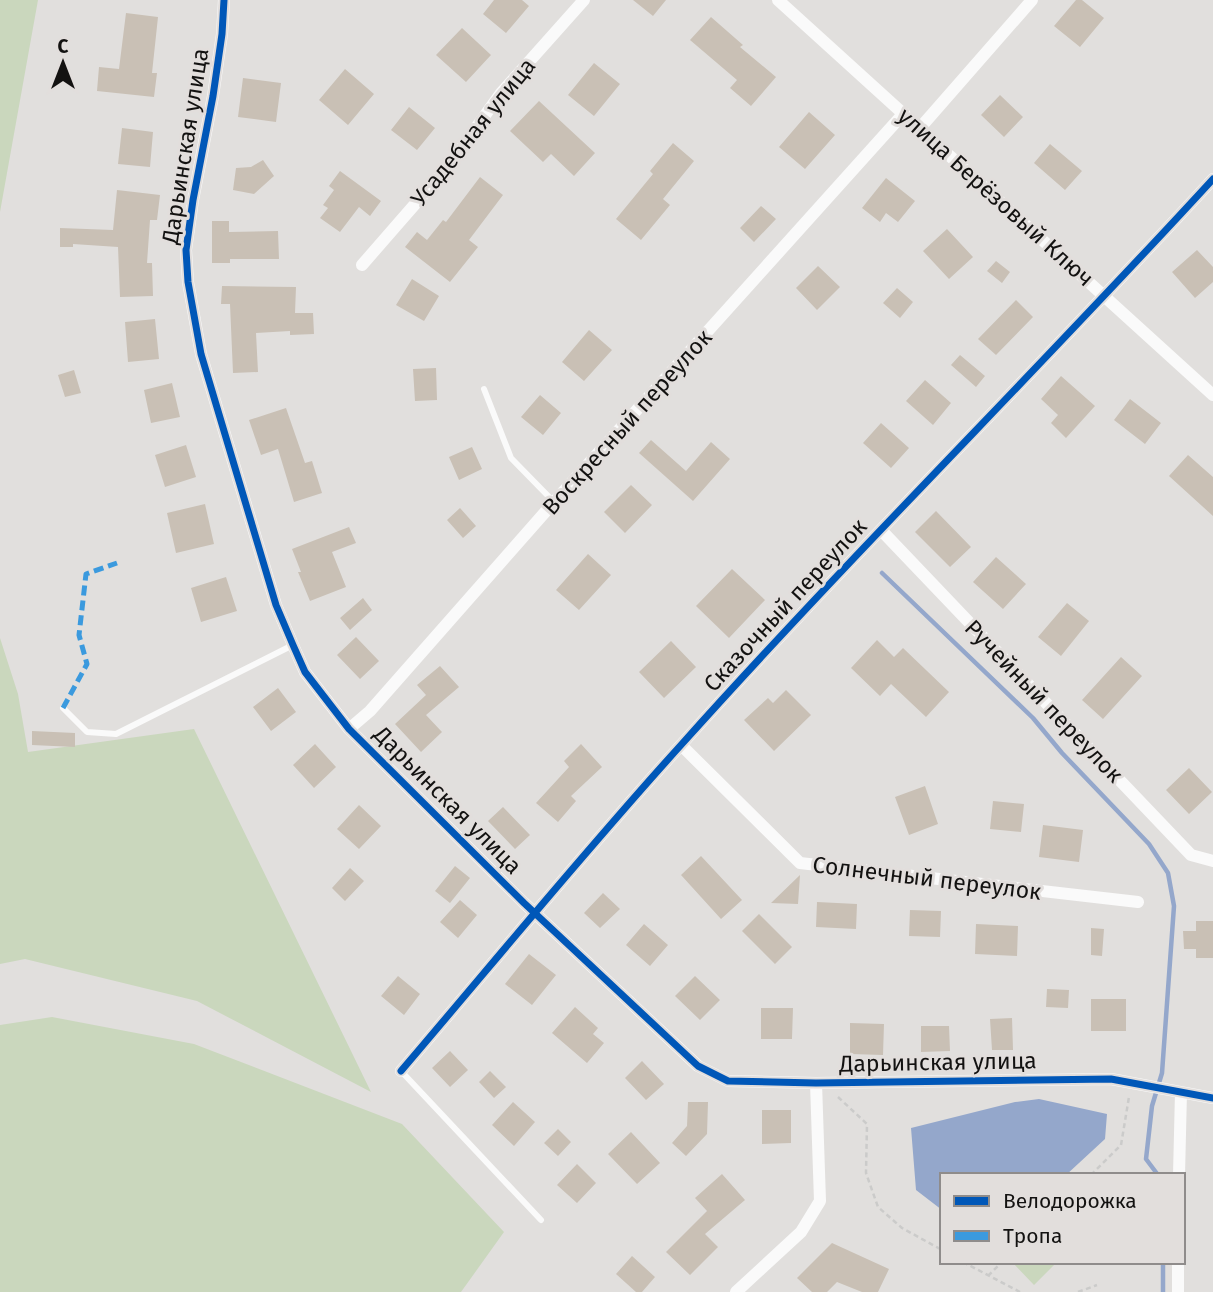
<svg xmlns="http://www.w3.org/2000/svg" width="1213" height="1292" viewBox="0 0 1213 1292" font-family="'Fira Sans',sans-serif">
	<style>
		.green { fill: #cad7bd }
		.water { fill: #94a7cb }
		.lines { fill: none; stroke-linecap: round; stroke-linejoin: round }
		.stream { stroke: #94a7cb; stroke-width: 4.5 }
		.building { fill: #c9c0b5 }
		.path { stroke: #cbcbca; stroke-width: 2.5; stroke-dasharray: 5 3.5; stroke-linecap: butt }
		.lane { stroke: #fafafa; stroke-width: 6 }
		.street { stroke: #fafafa; stroke-width: 12 }
		.quiet { stroke: #3b9ade; stroke-width: 5; stroke-dasharray: 10 5; stroke-linecap: butt }
		.cycleway-casing { stroke: #e2dedc; stroke-width: 11 }
		.cycleway { stroke: #0057b8; stroke-width: 7 }
		.labels { text-anchor: middle; dominant-baseline: central; stroke-width: 6; stroke-linejoin: round; paint-order: stroke }
		.street-label { font-size: 23px; fill: #131211; stroke: #e2dedc }
	</style>
	<rect width="100%" height="100%" fill="#e1dfdd"/>
	<path class="green" d="M0,0H38L0,212Z
		M0,638L18,694L28,752L194,729L371,1092L197,1001L25,959L0,964Z
		M52,1017L194,1044L402,1124L504,1232L461,1292H0V1025Z
		M1012,1262H1057L1034,1285Z"/>
	<path class="water" d="M1039,1099L1107,1114L1105,1139L1066,1175H942V1210L916,1190L911,1128L1015,1102Z"/>
	<g class="lines">
		<path class="stream" d="M882,573L1033,718L1062,753L1149,844L1168,873L1174,906L1162,1073L1152,1106L1146,1159L1158,1175
			M1163,1292V1262"/>
	</g>
	<path class="building" d="M494,0H522L529,6L506,33L483,14Z
		M633,0H666L653,16Z
		M1076,0H1082L1104,18L1080,47L1054,26Z
		M126,13L158,17L152,73H157L154,97L97,91L99,67L119,69Z
		M711,17L743,45L740,47L776,77L751,106L730,88L737,80L690,40Z
		M462,28L491,55L466,82L436,55Z
		M594,63L620,84L594,116L568,95Z
		M345,69L374,94L348,125L319,100Z
		M243,78L281,83L276,122L238,117Z
		M1000,95L1023,117L1004,137L981,115Z
		M539,101L595,153L574,176L551,154L543,162L510,131Z
		M409,107L435,128L417,150L391,130Z
		M809,112L835,135L805,169L779,147Z
		M122,128L153,132L150,167L118,164Z
		M673,143L694,161L663,199L670,205L641,240L616,219L653,174L650,171Z
		M1050,144L1082,171L1065,190L1034,163Z
		M263,160L274,176L254,194L233,190L236,168L251,167Z
		M340,171L381,201L370,216L359,207L340,232L320,218L328,208L323,205L334,190L329,186Z
		M480,177L503,195L469,240L478,247L450,282L405,247L417,232L427,240L443,220L446,222Z
		M886,178L915,201L898,222L886,213L880,222L862,208Z
		M117,190L160,195L157,220H150L147,263H152L153,296L120,297L118,247L73,244V247H60V228L113,230Z
		M761,206L776,219L754,242L740,228Z
		M212,221H229V232L278,231L279,259H230V263H212Z
		M947,229L973,257L949,279L923,251Z
		M1197,250L1213,267V282L1195,298L1172,272Z
		M996,261L1010,272L1002,283L987,271Z
		M818,266L840,287L817,310L796,288Z
		M412,279L439,296L424,321L396,305Z
		M222,286L296,287L295,313H313L314,334L290,335V331L256,333L258,372L233,373L230,304H221Z
		M897,288L913,302L900,318L883,303Z
		M1016,300L1033,317L996,355L978,339Z
		M155,319L159,359L128,362L125,322Z
		M589,330L612,350L584,381L562,362Z
		M960,355L985,376L976,387L951,365Z
		M436,368L437,400L415,401L413,369Z
		M74,370L81,393L65,397L58,375Z
		M1061,376L1095,406L1066,438L1051,423L1058,415L1041,399Z
		M925,380L951,403L933,425L906,401Z
		M172,383L180,417L151,423L144,390Z
		M540,395L561,413L543,435L521,417Z
		M1130,399L1161,423L1145,444L1114,420Z
		M286,408L305,463L312,461L322,493L294,502L278,449L261,455L249,420Z
		M881,423L909,448L891,468L863,443Z
		M651,440L686,471L711,442L730,459L693,501L639,453Z
		M186,445L196,477L165,487L155,455Z
		M472,447L482,469L459,480L449,457Z
		M1188,455L1213,477V516L1169,476Z
		M631,485L652,505L625,533L604,512Z
		M205,504L214,544L176,553L167,513Z
		M460,508L476,526L463,538L447,520Z
		M936,511L971,547L950,567L915,532Z
		M349,527L356,543L332,552L346,587L310,601L298,572H301L292,549Z
		M588,554L611,575L579,610L556,590Z
		M996,557L1026,584L1003,609L973,582Z
		M732,569L765,600L729,638L696,606Z
		M226,577L237,611L201,622L191,588Z
		M363,598L372,610L350,630L340,618Z
		M1067,603L1089,621L1061,656L1038,637Z
		M356,637L379,661L360,679L337,655Z
		M877,640L894,657L903,648L949,692L926,717L891,684L880,696L851,668Z
		M671,641L696,667L664,698L639,672Z
		M1121,657L1142,676L1103,719L1082,700Z
		M440,666L459,687L426,715L442,732L421,752L395,724L426,695L417,685Z
		M278,688L296,712L271,731L253,707Z
		M786,690L811,715L774,751L744,720L768,698L773,703Z
		M32,731L75,733V747L32,745Z
		M315,744L336,767L314,788L293,765Z
		M581,744L602,767L571,796L576,801L558,822L536,803L569,767L564,761Z
		M1189,768L1212,792L1189,814L1166,790Z
		M925,786L938,824L909,835L895,797Z
		M993,801L1024,804L1021,832L990,829Z
		M359,805L381,826L359,849L337,829Z
		M503,807L530,835L515,849L488,821Z
		M1043,825L1083,830L1079,862L1039,857Z
		M701,856L742,900L721,919L681,875Z
		M455,866L470,878L450,903L435,891Z
		M350,868L364,881L345,901L332,888Z
		M800,875L798,904L771,903Z
		M603,893L620,909L600,928L584,913Z
		M460,900L477,915L458,938L440,922Z
		M817,902L857,904L856,929L816,927Z
		M910,910L941,911L940,937L909,936Z
		M759,914L792,947L775,964L742,931Z
		M1196,921H1213V958H1196V949H1184L1183,931H1196Z
		M644,924L668,945L650,966L626,945Z
		M976,924L1018,926L1017,956L975,954Z
		M1091,928L1104,929L1102,956L1091,955Z
		M529,954L556,975L532,1005L505,984Z
		M398,976L420,994L404,1015L381,996Z
		M695,976L720,1000L700,1020L675,996Z
		M1047,989L1069,990L1068,1008L1046,1007Z
		M1091,999H1126V1031H1091Z
		M575,1007L598,1028L593,1034L604,1043L587,1063L552,1033Z
		M761,1008H793L792,1039H761Z
		M1012,1018L1013,1050H992L990,1019Z
		M850,1023L884,1024L883,1055L850,1054Z
		M921,1026H949L950,1051L921,1052Z
		M450,1051L468,1070L450,1087L432,1068Z
		M642,1061L664,1084L646,1100L625,1078Z
		M490,1071L506,1087L494,1098L479,1082Z
		M513,1102L535,1122L514,1146L492,1125Z
		M688,1102H708L707,1134L686,1156L672,1143L687,1126Z
		M762,1110H791V1143L762,1144Z
		M558,1129L571,1142L558,1156L544,1143Z
		M631,1132L660,1163L637,1184L608,1154Z
		M577,1164L596,1183L577,1203L557,1185Z
		M722,1174L745,1200L705,1234L718,1247L690,1275L666,1252L707,1211L695,1198Z
		M832,1243L889,1269L878,1292H862L837,1282L827,1292H812L797,1278Z
		M632,1256L655,1277L642,1292H636L616,1274Z"/>
	<g class="lines">
		<path class="path" d="M838,1097L867,1124L866,1173L878,1207L902,1228L942,1250
			M1091,1175L1121,1145L1129,1097
			M963,1262L1020,1292
			M988,1276L1002,1262
			M1078,1292L1097,1285"/>
		<path class="lane" d="M484,389L511,458L554,502
			M63,708L87,732L116,734L293,645
			M401,1071L541,1220"/>
		<path class="street" d="M224,0L222,34L213,96L193,200L186,250L188,282L201,354L276,605L293,645L305,672L349,729L524,903L698,1066L728,1081L816,1083L1111,1079L1213,1098
			M778,0L1213,395
			M920,128L1032,0
			M362,265L450,164L501,93L584,0
			M881,530L1191,855L1213,861
			M349,729L370,711L554,502L904,113
			M681,745L800,863L1138,902
			M401,1071C494,962 585,851 681,745C854,552 1038,370 1213,179
			M1179,1175L1181,1092
			M736,1292L801,1232L820,1201L816,1083
			M1178,1292V1262"/>
		<path class="quiet" d="M63,708L87,664L79,635L86,574L117,563"/>
		<defs>
			<path id="cycleway" d="M224,0L222,34L213,96L193,200L186,250L188,282L201,354L276,605L293,645L305,672L349,729L524,903L698,1066L728,1081L816,1083L1111,1079L1213,1098
				M401,1071C494,962 585,851 681,745C854,552 1038,370 1213,179"/>
		</defs>
		<use href="#cycleway" class="cycleway-casing"/>
		<use href="#cycleway" class="cycleway"/>
	</g>
	<g class="labels">
		<g class="street-label">
			<text transform="translate(473 132) rotate(-51)">Усадебная улица</text>
			<text transform="translate(185 146) rotate(-81)">Дарьинская улица</text>
			<text transform="translate(996 197) rotate(42)">улица Берёзовый Ключ</text>
			<text transform="translate(627 422) rotate(-48)">Воскресный переулок</text>
			<text transform="translate(785 605) rotate(-47)">Сказочный переулок</text>
			<text transform="translate(1044 701) rotate(46)">Ручейный переулок</text>
			<text transform="translate(448 800) rotate(45)">Дарьинская улица</text>
			<text transform="translate(927 878) rotate(7)">Солнечный переулок</text>
			<text transform="translate(938 1062) rotate(-1)">Дарьинская улица</text>
		</g>
	</g>
	<rect x="940" y="1173" width="245" height="91" fill="#e2dedc" stroke="#8f8c8b" stroke-width="2"/>
	<rect x="954" y="1196" width="35" height="10" fill="#0057b8" stroke="#8f8c8b" stroke-width="2"/>
	<text x="1003" y="1208" font-size="21" fill="#131211">Велодорожка</text>
	<rect x="954" y="1231" width="35" height="10" fill="#3b9ade" stroke="#8f8c8b" stroke-width="2"/>
	<text x="1003" y="1243" font-size="21" fill="#131211">Тропа</text>
	<g transform="translate(63 63)" stroke="#e2dedc" stroke-width="5" paint-order="stroke">
	<path d="M0-5L12 26L0 18L-12 26Z" fill="#131211"/>
	<text y="-10" font-size="19" font-weight="bold" text-anchor="middle" fill="#131211">С</text>
	</g>
</svg>
